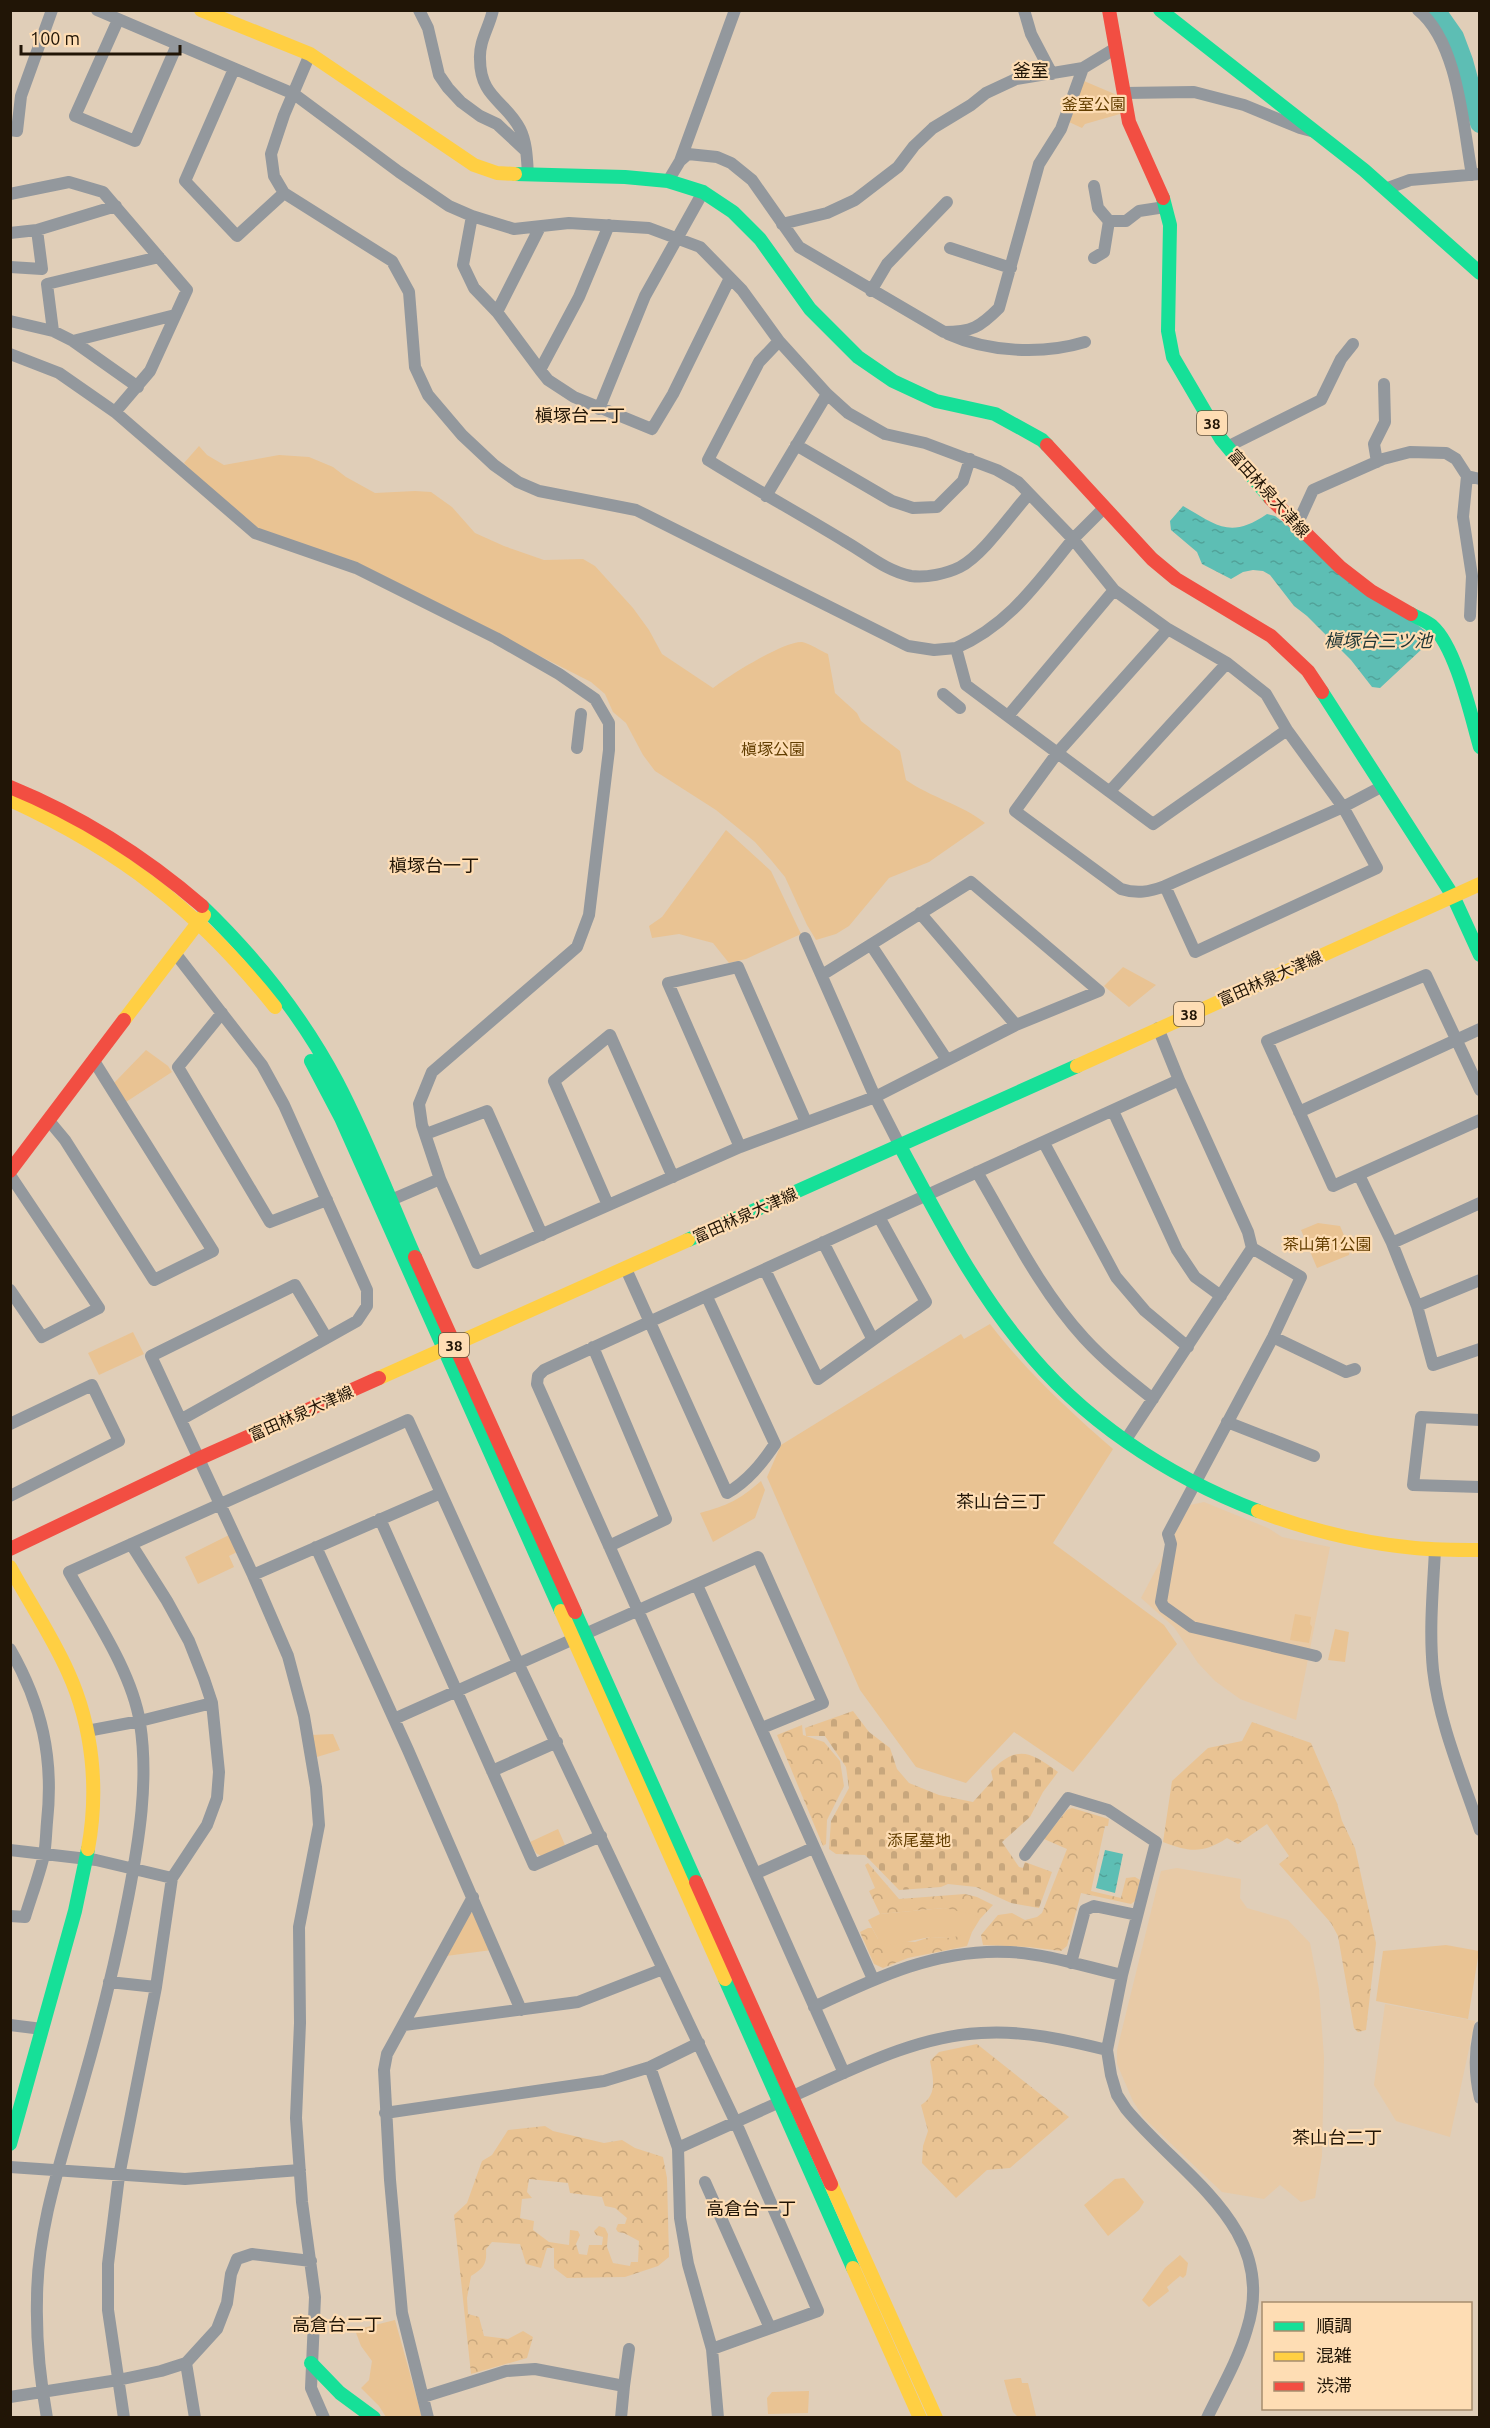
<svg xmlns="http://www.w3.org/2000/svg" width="1490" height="2428" viewBox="0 0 1490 2428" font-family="Ubuntu,'Noto Sans JP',sans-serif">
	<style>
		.built { fill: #e8caa6 }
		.forest { fill: url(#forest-crowns); fill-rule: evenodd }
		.cemetery { fill: url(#cemetery-stones) }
		.park { fill: #e9c393 }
		.water { fill: url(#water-ripples) }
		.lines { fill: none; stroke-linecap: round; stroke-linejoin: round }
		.stream { stroke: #5dbeb4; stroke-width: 3 }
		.river { stroke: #5dbeb4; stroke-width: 20 }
		.street { stroke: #93989d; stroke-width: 12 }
		.fast { stroke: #16e098; stroke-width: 14 }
		.slow { stroke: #ffcf43; stroke-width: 14 }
		.jam { stroke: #f24e42; stroke-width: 14 }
		.labels { text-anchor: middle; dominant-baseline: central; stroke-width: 4.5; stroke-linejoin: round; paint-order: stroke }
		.shield { fill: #feddb4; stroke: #63513a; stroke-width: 1.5 }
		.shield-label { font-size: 15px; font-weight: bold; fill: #211506 }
		.park-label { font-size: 16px; fill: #633e00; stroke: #feddb4 }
		.street-label { font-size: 16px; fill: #211506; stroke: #feddb4 }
		.neighbourhood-label { font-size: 18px; fill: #211506; stroke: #feddb4 }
		.water-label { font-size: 18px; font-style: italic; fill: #1f3635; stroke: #feddb4 }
	</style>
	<defs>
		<pattern id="forest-crowns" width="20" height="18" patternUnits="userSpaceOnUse" patternTransform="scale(1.5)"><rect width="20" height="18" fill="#e9c393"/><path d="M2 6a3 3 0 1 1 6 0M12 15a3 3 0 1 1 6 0" fill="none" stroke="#c8a77d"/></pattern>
		<pattern id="cemetery-stones" width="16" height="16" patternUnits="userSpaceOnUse" patternTransform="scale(1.5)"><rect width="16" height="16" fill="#e9c393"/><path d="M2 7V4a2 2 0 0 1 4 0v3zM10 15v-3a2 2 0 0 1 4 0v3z" fill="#c8a77d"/></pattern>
		<pattern id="water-ripples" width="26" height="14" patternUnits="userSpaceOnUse" patternTransform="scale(1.5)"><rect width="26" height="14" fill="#5dbeb4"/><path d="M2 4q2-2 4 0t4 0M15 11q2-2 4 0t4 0" fill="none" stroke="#51a299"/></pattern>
	</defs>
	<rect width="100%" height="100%" fill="#e0ceb8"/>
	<path class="built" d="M1204,1502L1268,1528L1282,1537L1330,1547L1296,1720L1240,1699L1215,1681L1198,1663L1174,1627L1141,1598L1190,1505Z
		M1177,1868L1241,1879L1240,1898L1247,1908L1288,1920L1310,1943L1319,1989L1324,2057L1322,2156L1315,2198L1301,2202L1280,2185L1264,2199L1222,2192L1143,2117L1133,2101L1117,2064V2050L1161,1871Z
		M1385,2004L1475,2021L1450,2137L1396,2121L1374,2085Z"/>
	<path class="forest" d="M1252,1722L1311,1743L1337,1803L1342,1821L1355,1848L1376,1943L1366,2030L1358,2032L1354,2028L1338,1936L1331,1923L1279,1864L1289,1856L1267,1824L1238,1844L1227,1838C1203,1854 1189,1852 1163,1842L1172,1781L1208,1748L1242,1741Z
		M802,1725L803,1735L824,1742L840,1761L844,1786L827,1820L826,1844L823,1846L777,1735Z
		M1072,1808L1109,1819L1108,1826H1105L1091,1891L1121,1898L1126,1878L1135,1877L1140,1880L1135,1901L1131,1904L1081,1893L1067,1946L1061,1951L1029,1947L983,1945L981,1935L998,1915L1012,1913L1025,1920L1037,1917L1042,1913L1067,1849L1044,1839L1067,1810Z
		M868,1863L899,1899L965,1894L977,1897L993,1905L980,1919L944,1908L880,1914L869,1891L875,1888L865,1865Z
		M868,1928H872L878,1939L915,1942L930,1937L947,1938L972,1932L967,1946L908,1958L883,1968L874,1964L860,1932Z
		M977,2044L1069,2117L1010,2168L987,2170L956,2198L922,2163L923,2146L928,2131L921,2105C938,2095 933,2077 930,2061L939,2052Z
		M545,2126L553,2131L604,2143L622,2140L635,2148L663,2157L667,2178L669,2257L658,2266L625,2277L567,2278L554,2268V2248H547L541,2268L526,2264L520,2244L492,2242L486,2249C487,2264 484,2268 471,2276L467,2298L468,2314L479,2317L484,2336L508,2339L523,2331L533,2337L527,2358L471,2374L454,2215L467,2203L482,2161L492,2155L508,2130ZM529,2179L568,2183L570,2193L602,2197L605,2206L615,2208L627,2218L625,2224H618L616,2229L618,2232L624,2233L639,2241L638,2262H631L630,2266L613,2263L607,2247L608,2234L605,2228L599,2226L594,2231L596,2235L603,2237L602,2245H589L587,2255L579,2254L576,2244L580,2235L578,2231L570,2230L569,2245L549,2242L533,2230L534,2221L520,2218L522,2199L532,2198L527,2192Z"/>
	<path class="cemetery" d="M853,1711L869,1732L890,1748L897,1769L909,1783L939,1795L973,1802L993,1780L991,1771C1017,1744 1031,1752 1058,1772L1043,1792L1030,1817L1002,1842L1019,1867L1023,1868L1025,1862L1052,1872L1039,1908L1011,1903L976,1887L948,1884L941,1887L899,1890L865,1855L836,1854L829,1849L831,1821L849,1788L846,1767L825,1736H806L805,1728Z"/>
	<path class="park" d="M1084,81L1117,95L1120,114L1085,124L1082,128L1069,122Z
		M199,446L207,455L224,465L279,455L309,457L333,467L346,477L375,493L415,491L431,492L452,507L475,533L504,546L544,560L583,559L595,566L633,608L649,630L662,654L713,688C728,676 784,641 802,642C809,643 821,651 828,654L835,693L857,713L861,721L900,751L906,780C930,797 963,805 985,823L929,862L889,878L849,926L836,934L816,940L807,925L785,877L771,860L755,842L716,810L655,771L643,755L626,723L613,712L605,694L591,682L349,559C318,551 281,542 253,525C228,508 205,485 184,463Z
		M726,830L771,871L801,934L746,959L729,963L713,943L679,934L652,938L649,926L662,917Z
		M1123,967L1156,985L1129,1007L1104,986Z
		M146,1050L168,1066L172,1072L126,1102L114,1083Z
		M1318,1223L1340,1226L1350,1249L1349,1255L1317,1268L1301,1230Z
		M990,1324C1026,1371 1068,1410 1113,1449L1053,1543L1164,1625L1177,1644L1073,1772L1014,1732L966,1783L916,1767L860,1690L767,1477L781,1445L961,1334L964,1339Z
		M133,1332L144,1354L99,1375L88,1353Z
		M761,1481L765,1490L755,1518L713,1542L700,1513C728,1505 738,1501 761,1481Z
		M229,1535L237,1552L229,1556L234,1567L198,1584L185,1557Z
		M1295,1614L1311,1617L1310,1624L1312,1627L1309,1643L1290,1640Z
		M1335,1629L1349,1632L1345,1662L1328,1660Z
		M333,1734L340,1750L317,1757L311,1735Z
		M558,1829L565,1845L541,1856L536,1853L530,1842Z
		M944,1908L975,1915L980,1919L972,1932L966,1935L947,1938L930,1937L891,1945L878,1939L868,1920L880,1914Z
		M473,1912L492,1950L446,1956L470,1913Z
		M1446,1945L1479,1951L1468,2019L1376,2001L1383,1951Z
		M1124,2178L1144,2202L1139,2210L1108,2236L1084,2205L1115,2179Z
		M1180,2255L1188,2263L1186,2275L1183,2278L1180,2276L1167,2287L1169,2291L1149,2307L1142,2300L1165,2268Z
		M395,2320L422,2417H386L379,2406L361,2388L369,2380L372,2361L361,2346L355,2330Z
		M1018,2378H1021L1022,2383H1028L1036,2416L1018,2417L1013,2412L1004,2380Z
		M809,2391L808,2413L768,2414L767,2398L772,2392Z"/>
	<path class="water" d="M1183,506C1218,526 1230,539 1267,514L1275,516L1428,633L1421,645L1423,648L1380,688L1372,687L1351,660L1307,616L1294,606L1270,575L1263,571L1253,570L1243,572L1231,579L1202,564L1197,552L1171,530L1170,521Z
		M1105,1850L1123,1854L1115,1893L1096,1888Z"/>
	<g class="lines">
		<path class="stream" d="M1476,111L1480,105"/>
		<path class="river" d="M1435,10L1454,37L1463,61L1480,123"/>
		<path class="street" d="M97,10L294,94L399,172L449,206L472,216L514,229L569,223L649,228L700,247L742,290L779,341L827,394L848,413L885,434L925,443L997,470L1018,482L1073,539L1104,508
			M419,10L428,28L439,75L448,88L461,102L480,116L497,124L526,151
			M493,10C489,28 479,41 480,59C480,98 506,101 520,129C527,143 527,160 528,175
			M1024,10L1031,34L1052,74
			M1418,10C1458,42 1463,125 1472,175
			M118,20L75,116L135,141L177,45
			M310,54L284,115L271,154L274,176L284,193L392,261L409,292L415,367L428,395L462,435L494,465L518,482L539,491L636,510L908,646L934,650L956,648
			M234,69L185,181L237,236L284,193
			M1124,93L1194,92L1244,105L1300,128L1315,132
			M10,130L17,131L21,96L52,10
			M680,161L735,10
			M668,181L680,161L688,154L717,157L731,163L752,180L799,247L944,332C972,332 980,327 999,308L1039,164L1061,129L1083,68L1116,48
			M1388,188L1410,180L1480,174
			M10,194L69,182L103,192L187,290L150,371L115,412
			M472,216L463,265L474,288L497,312L540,370L548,380L574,397L652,429L673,394L730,278
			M1109,221H1126L1139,211L1165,207
			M782,224L827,213L855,200L898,167L914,146L933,128L971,105L986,93L1016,79L1083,68
			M37,230L116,206
			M10,233L37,230L42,269L10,267
			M950,248L1011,268
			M1094,258L1104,252L1109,221L1098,208L1094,186
			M871,291L887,264L947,202
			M497,312L540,227
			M10,321L53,331L73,341L138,387
			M53,331L47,284L159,257
			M948,334C988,352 1042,355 1085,342
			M73,341L175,315
			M779,341L759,362L708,460C753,488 800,514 846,542C867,554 886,571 911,576C926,578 946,574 960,567C983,555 1011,514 1029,494
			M10,354L59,373L115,412L255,533L356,568L496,638L559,674L595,699L609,723V750L589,915L577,947L432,1072L419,1104L422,1125L440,1179L477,1263L740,1147L875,1097L1016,1025L1099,991L971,882L822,975
			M540,370L579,297L609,225
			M599,409L645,296L703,192
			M796,445L892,501L913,508L937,507L963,481L970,459
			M1227,447L1321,400L1341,359L1353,344
			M1377,462L1374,444L1385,422L1384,384
			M1467,476L1463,517L1472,576L1470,616
			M766,496L827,394
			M1297,525L1313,490L1383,459L1410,452L1446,453L1456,459L1467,476L1480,479
			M1168,629L1114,590L1073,539C1037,583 1009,625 956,648L966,685L1153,824L1287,730
			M943,694L960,708
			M1008,716L1114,590
			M577,748L581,714
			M1110,791L1227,663
			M1165,886L1195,952L1377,868L1343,807L1287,730L1266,694L1227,663L1168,629L1058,752L1015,811L1121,889C1137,894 1149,892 1165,886L1343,807L1383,786
			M920,913L1016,1025
			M805,938L875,1097L900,1146
			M871,945L947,1060
			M175,953L262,1065L284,1105L367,1290V1306L357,1321L182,1419
			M222,1013L178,1067L270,1222L327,1200
			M1480,1090L1426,975L1267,1041L1333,1186L1480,1120
			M1113,1111L1177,1250L1195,1277L1221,1296
			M1299,1112L1480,1029
			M50,1122L65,1140L154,1280L213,1251L94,1061
			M426,1134L487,1111L542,1235
			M1044,1143L1116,1277L1145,1311L1188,1347
			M740,1147L668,983L738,967L806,1122
			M977,1172C1010,1228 1040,1290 1084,1338C1105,1361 1129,1380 1153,1399
			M10,1175L99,1308L42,1337L10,1290
			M1359,1175L1392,1243L1417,1306L1433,1365L1480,1349
			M391,1200L440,1179
			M608,1205L554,1081L610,1035L673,1177
			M823,1242L873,1340
			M1392,1243L1480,1203
			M1252,1248L1301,1277L1273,1337L1168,1534L1171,1544L1161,1602L1164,1607L1192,1627L1316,1656
			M626,1269L727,1493C748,1481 762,1463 775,1444L707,1297
			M765,1270L818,1379L926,1302L879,1217
			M1417,1306L1480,1280
			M1273,1337L1346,1372L1355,1369
			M593,1347L666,1519L609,1546
			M1480,1420L1421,1417L1413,1485L1480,1487
			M1227,1422L1314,1456
			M10,1424L92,1385L119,1441L10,1496
			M1125,1441L1252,1248L1248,1232L1179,1080L1158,1028
			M380,1519L534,1865L601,1836
			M316,1547L408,1750L521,2010
			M1435,1550C1433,1590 1429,1630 1433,1670C1439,1723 1463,1779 1480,1830
			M253,1575L441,1493
			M697,1585L873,1979
			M10,1649C42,1705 54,1758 47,1822C46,1833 46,1844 44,1855C39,1876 31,1897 25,1917L10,1916
			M394,1719L758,1557L823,1703L762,1728
			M87,1731L140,1721L212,1703
			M492,1771L557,1742
			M10,1850L96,1860L172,1878
			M1025,1855L1068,1798L1108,1810L1156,1842L1122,1975L1107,2050L1111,2075L1117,2095L1126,2109C1181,2176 1279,2228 1247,2329C1238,2360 1221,2389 1207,2418
			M757,1873L813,1848
			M1071,1963L1085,1910L1094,1906L1137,1915
			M109,1982L156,1987
			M814,2007C877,1977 939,1948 1010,1952C1048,1954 1086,1967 1122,1975
			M10,2025L42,2029
			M404,2025L578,2002L663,1969
			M1480,2027C1474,2052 1474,2073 1480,2098
			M650,2067L678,2148
			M844,2073L537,1384L538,1376L544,1370L1179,1080
			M385,2113L604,2081L650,2067L699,2043
			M10,2167L185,2179L300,2170
			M705,2182L770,2328
			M186,2363L195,2418
			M624,2386L629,2349
			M10,2397L118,2380L161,2371L186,2363L217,2329L227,2303L231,2274L237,2259L252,2254L311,2261
			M423,2397L506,2371L535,2369L624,2386L621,2418
			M47,2418C40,2379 36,2340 37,2300C37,2224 64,2152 84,2079C101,2020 116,1959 128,1898C139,1841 149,1781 140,1723C132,1672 94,1617 69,1572L408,1420L518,1663L736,2123L818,2311L712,2349
			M124,2418L108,2310V2264L119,2176L156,1987L172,1878L207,1825L217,1798L219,1772L212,1703L204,1679L189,1641L167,1601L131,1544
			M324,2418L311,2388L315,2297L302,2202L296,2118L300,2023L299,1927L319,1825L316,1787L304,1716L288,1656L253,1575L151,1356L295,1285L326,1337
			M428,2418L402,2313L390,2180L384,2070L387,2054L473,1897
			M718,2418L712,2349L688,2264L680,2218L678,2148C720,2129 762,2110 804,2091C859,2066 919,2036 981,2033C1024,2030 1066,2040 1107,2050"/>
		<path class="fast" d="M1160,10L1364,170L1480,273
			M515,174L625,177L668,181L703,192L733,212L760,239L810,309L858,357L893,381L936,401L995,414L1042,440L1047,445
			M1163,198L1170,225L1168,331L1173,357L1221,439L1270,498
			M1411,614C1418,618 1426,621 1432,626C1456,647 1471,716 1480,747
			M1322,692L1453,896L1480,955
			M202,906C256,958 302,1016 337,1082C366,1137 390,1200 415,1257
			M311,1061L341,1118L561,1611
			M900,1146C936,1213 971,1282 1019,1341C1080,1419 1167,1476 1258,1511
			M688,1240L1077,1066
			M575,1612L696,1882
			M725,1979L853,2268
			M10,2144L75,1911L88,1849
			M311,2363L340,2393L374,2418"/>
		<path class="slow" d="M201,10L310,54L474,165L497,173L515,174
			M10,800C121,851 199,911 275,1007
			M124,1020L204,915
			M1077,1066L1480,884
			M379,1378L688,1240
			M1258,1511C1309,1530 1362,1543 1415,1548C1437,1550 1459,1550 1480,1550
			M10,1567C29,1602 52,1636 68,1672C93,1727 99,1790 88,1849
			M561,1611L725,1979
			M831,2184L936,2418
			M853,2268L920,2418"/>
		<path class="jam" d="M1109,10L1129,122L1163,198
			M1047,445L1152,559L1176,579L1271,636L1308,671L1322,692
			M1270,498L1340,567L1371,591L1411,614
			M10,787C81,816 144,856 202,906
			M10,1171L124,1020
			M415,1257L575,1612
			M10,1549L198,1459L379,1378
			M696,1882L831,2184"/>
	</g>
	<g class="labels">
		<g class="shield">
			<rect x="1197" y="411" width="30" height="24" rx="4.5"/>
			<rect x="1174" y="1002" width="30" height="24" rx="4.5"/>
			<rect x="439" y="1333" width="30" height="24" rx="4.5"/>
		</g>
		<g class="shield-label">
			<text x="1212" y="423">38</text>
			<text x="1189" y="1014">38</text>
			<text x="454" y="1345">38</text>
		</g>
		<g class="park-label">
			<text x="1094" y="104">釜室公園</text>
			<text x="773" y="749">槇塚公園</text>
			<text x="1327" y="1244">茶山第1公園</text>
			<text x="919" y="1840">添尾墓地</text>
		</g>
		<g class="street-label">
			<text transform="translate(1269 493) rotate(48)">富田林泉大津線</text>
			<text transform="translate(1270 978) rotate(-24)">富田林泉大津線</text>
			<text transform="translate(745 1215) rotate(-24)">富田林泉大津線</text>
			<text transform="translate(301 1413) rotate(-24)">富田林泉大津線</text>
		</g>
		<g class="neighbourhood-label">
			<text x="1031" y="70">釜室</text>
			<text x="580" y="415">槇塚台二丁</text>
			<text x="434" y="865">槇塚台一丁</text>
			<text x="1001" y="1501">茶山台三丁</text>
			<text x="1337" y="2137">茶山台二丁</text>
			<text x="751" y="2208">高倉台一丁</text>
			<text x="337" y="2324">高倉台二丁</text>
		</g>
		<g class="water-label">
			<text x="1378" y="640">槇塚台三ツ池</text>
		</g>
	</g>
	<rect width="1490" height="2428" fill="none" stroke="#211506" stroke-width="24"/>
	<rect x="1262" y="2302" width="210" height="108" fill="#feddb4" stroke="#a68d6e" stroke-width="1.5"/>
	<rect x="1274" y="2322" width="30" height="9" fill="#16e098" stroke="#a68d6e" stroke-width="1.5"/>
	<text x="1316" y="2332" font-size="18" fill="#211506">順調</text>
	<rect x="1274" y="2352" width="30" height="9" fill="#ffcf43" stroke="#a68d6e" stroke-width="1.5"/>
	<text x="1316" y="2362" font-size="18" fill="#211506">混雑</text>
	<rect x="1274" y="2382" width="30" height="9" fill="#f24e42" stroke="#a68d6e" stroke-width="1.5"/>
	<text x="1316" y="2392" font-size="18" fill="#211506">渋滞</text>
	<path d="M21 45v9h159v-9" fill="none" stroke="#211506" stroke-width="3"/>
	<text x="30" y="45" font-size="18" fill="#211506" stroke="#feddb4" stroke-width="4.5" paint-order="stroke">100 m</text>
</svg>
